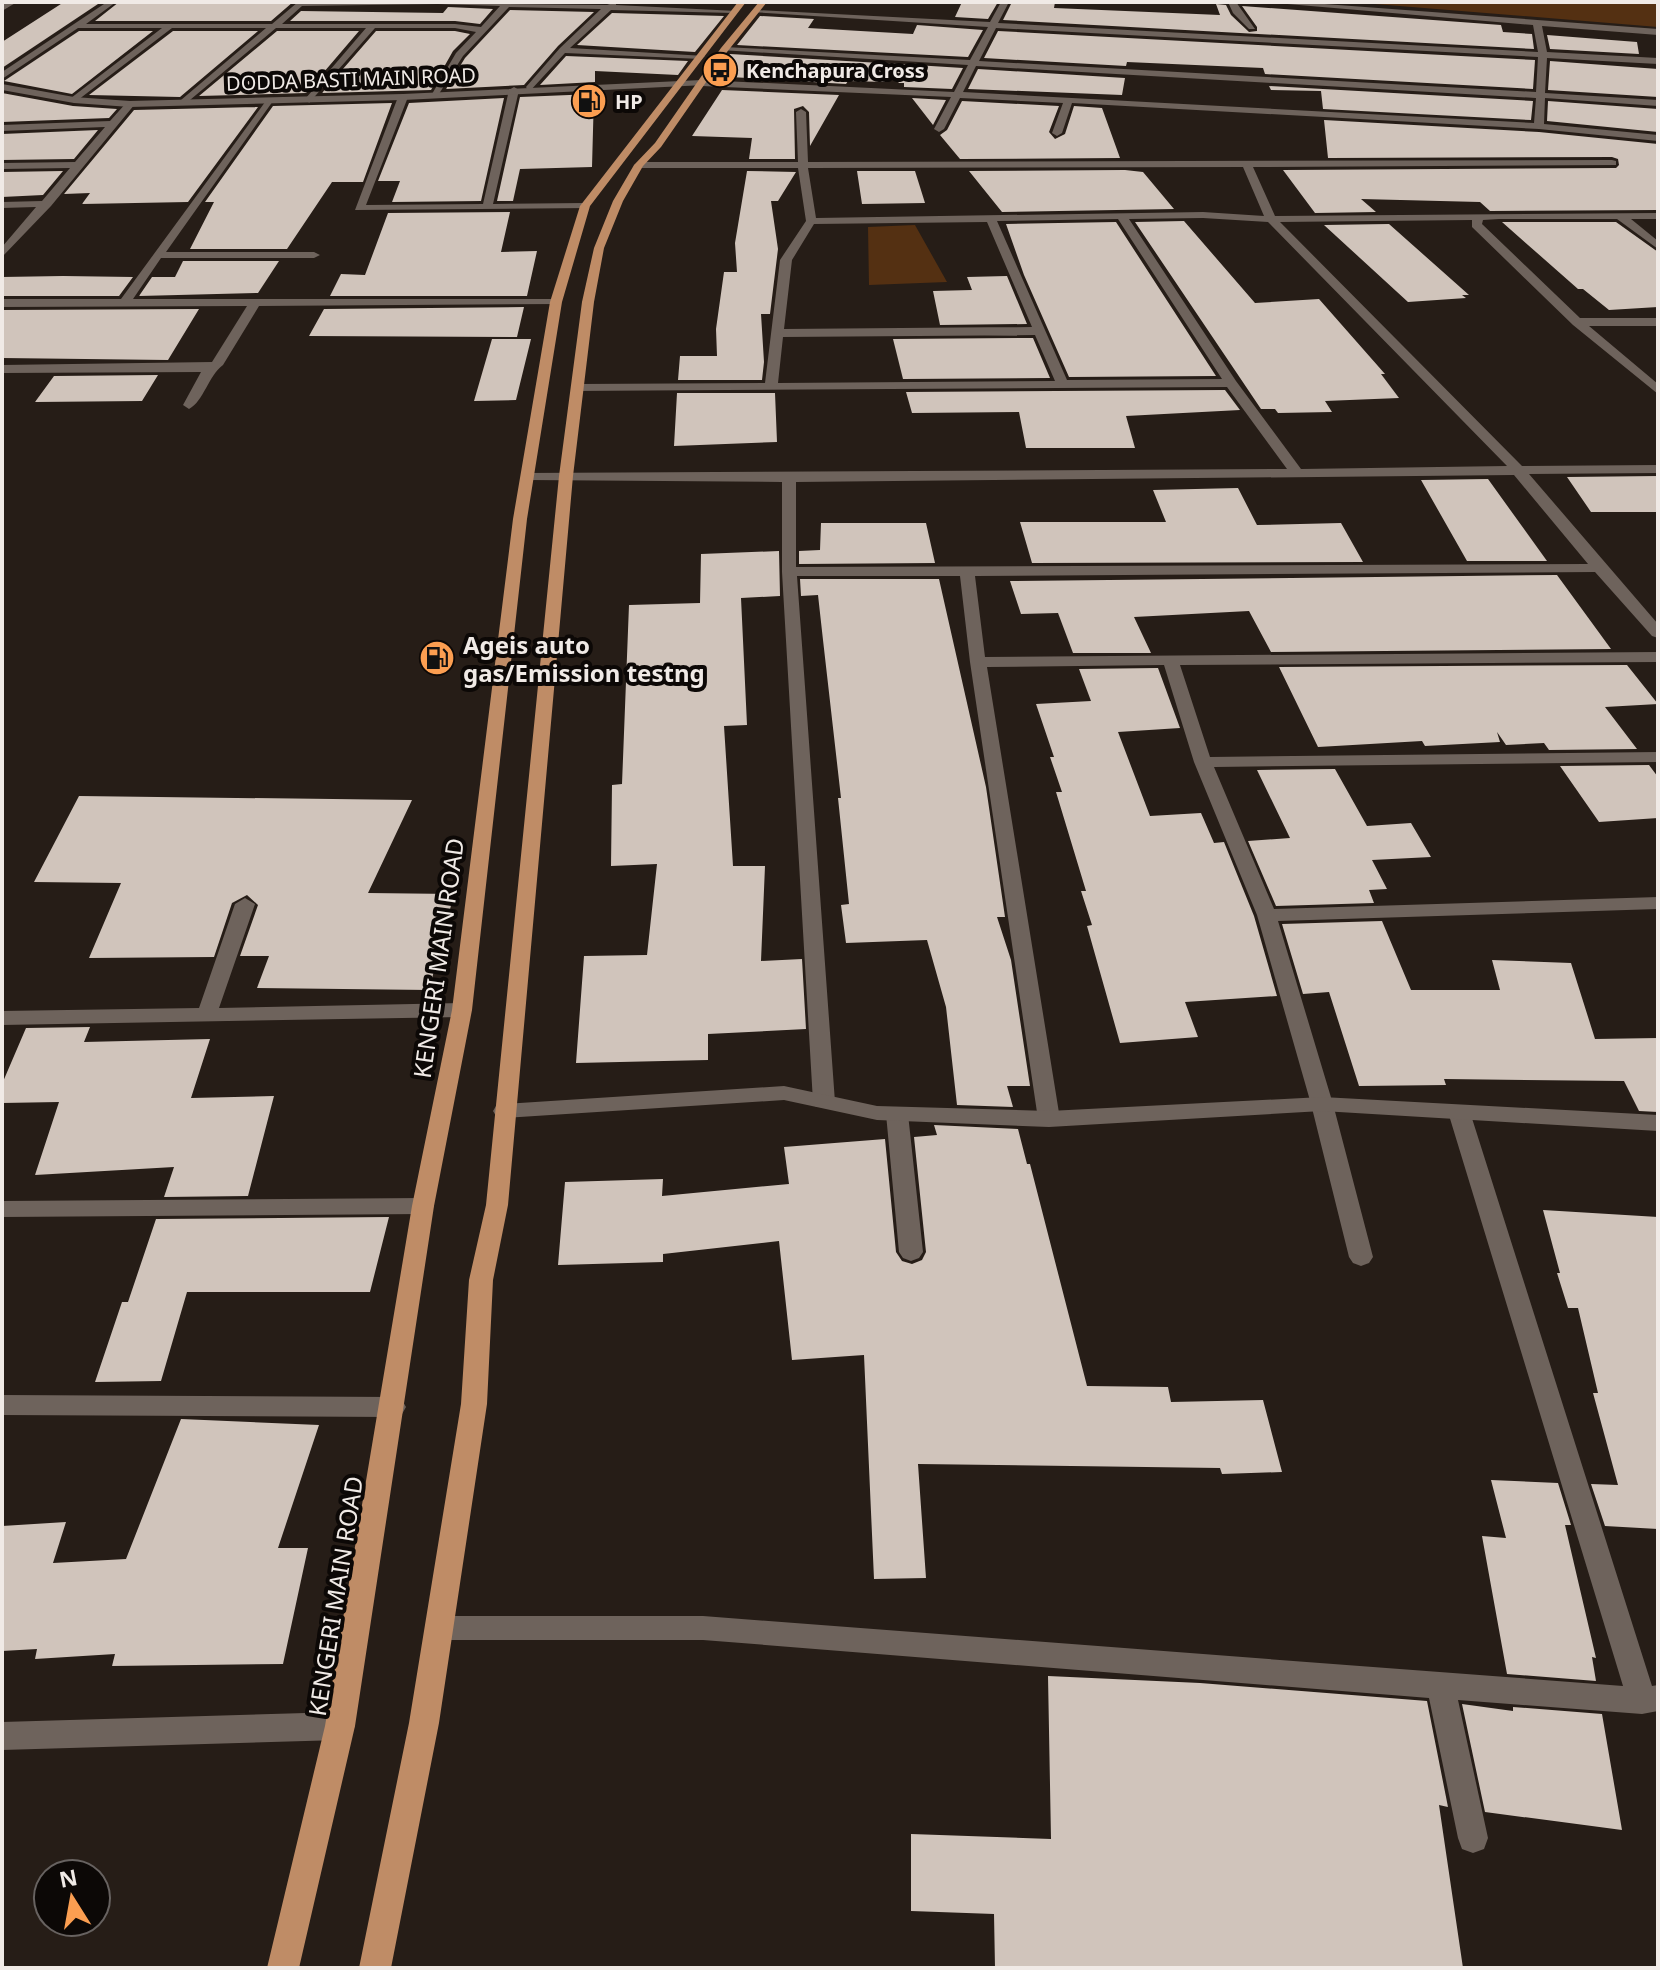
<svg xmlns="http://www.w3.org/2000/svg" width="1660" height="1970" viewBox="0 0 1660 1970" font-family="'Noto Sans',sans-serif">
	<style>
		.green { fill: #543012 }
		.building { fill: #d0c4bb }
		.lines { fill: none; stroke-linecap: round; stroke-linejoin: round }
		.street { fill: #6e635c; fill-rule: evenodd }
		.secondary { fill: #6e635c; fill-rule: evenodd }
		.primary { fill: #bf8c66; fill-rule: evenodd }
		.labels { text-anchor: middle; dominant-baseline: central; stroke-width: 8; stroke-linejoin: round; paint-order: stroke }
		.far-poi-label { font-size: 20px; font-weight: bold; fill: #f0eae6; stroke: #0c0806; text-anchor: start }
		.far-street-label { font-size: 20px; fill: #f0eae6; stroke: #0c0806 }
		.poi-label { font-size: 24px; font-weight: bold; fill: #f0eae6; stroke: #0c0806; text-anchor: start }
		.street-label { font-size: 24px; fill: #f0eae6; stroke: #0c0806 }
	</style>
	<rect width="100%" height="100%" fill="#261d17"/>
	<path class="green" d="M1350,2H1658V27Z
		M915,225L947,282L869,285L868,227Z"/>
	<path class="building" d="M64,2H101L2,68V42Z
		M119,2H293L271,21H95Z
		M962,2H998L988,19L955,17Z
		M1012,2H1055L1054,8L1220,15L1216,4L1226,5L1231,15L1249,32L1257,31V27L1242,6L1501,25L1503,32L1532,34L1534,49L1003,20Z
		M448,7L493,9L480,24L455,21H290L301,11L443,13Z
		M510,10L594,12L558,46L524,85L446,89L465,58Z
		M612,13L724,16L695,52L577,45Z
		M760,16L814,19L808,28L913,34L917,25L983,30L968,57L737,45Z
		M79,31H153L72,94L4,81Z
		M173,31H258L180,97L89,95Z
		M277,31H359L306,93L199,96Z
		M376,31H455L470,34L453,51L431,90L322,93Z
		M998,31L1535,60L1533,89L1265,74L1263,68L1127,62L1126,66L984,58Z
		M1547,35L1637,42L1639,54L1550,49Z
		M730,54L880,63L886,82L848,81L846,84L714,76Z
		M566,56L688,61L678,75L595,71V82L540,85Z
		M1550,61L1658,69V97L1548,90Z
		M883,63L963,68L952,89L904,87V83H899Z
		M978,69L1125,78L1122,95L968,89Z
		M1269,86L1533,101L1531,120L1323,109L1321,91L1271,90Z
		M722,90L839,95L810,146L809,112L803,106L794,109L795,159H749L752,138L692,136Z
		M2,93L73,106L117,109L109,118L2,122Z
		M594,94L592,167L520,169L513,201H497L520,97Z
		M504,98L481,201L392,202L400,181H378L409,103Z
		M912,98L946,100L933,125Z
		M962,101L1059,106L1049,132L1055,139L1065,134L1074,106L1102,108L1120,158L960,159L940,135L947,130Z
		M1548,101L1658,109V132L1547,121Z
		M392,103L363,182H332L287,249H190L214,202H205L273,106Z
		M258,107L188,202L82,204L90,193L64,194L134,110Z
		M1324,120L1539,132L1658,144V210L1490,211L1480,202L1361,199L1376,212L1315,213L1283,170L1616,168L1619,165L1618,159L1612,157L1328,158Z
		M98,130L74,159L2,160V134Z
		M1125,170L1143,172L1174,209L1002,212L969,171Z
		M63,171L43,195L2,197V172Z
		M747,171L796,172L778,201H771L778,249L770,314H761L764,362L762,380H678L680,356H717L716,329L724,272H737L735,243Z
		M857,171H915L925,203L862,204Z
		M510,212L501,252L537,251L527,296H330L341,274L365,275L388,213Z
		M1184,221L1255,303L1319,299L1385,374H1381L1399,398L1325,401L1332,412L1278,413L1275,409H1261L1135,222Z
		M1116,222L1216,376L1069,377L1024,275L1006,224Z
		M1502,222H1616L1658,252V307L1609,310L1583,289H1578Z
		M1389,224L1469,295H1462L1466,298L1408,302L1324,225Z
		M183,261H279L258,293L139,296L152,277H175Z
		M63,276L133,277L119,296H2V277Z
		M1007,276L1027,324L940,325L933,291L972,290L967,277Z
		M524,307L517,337L309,336L324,309Z
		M199,309L168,360L2,358V310Z
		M1033,338L1050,378L903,379L893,339Z
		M492,339H531L516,400L474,401Z
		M158,375L142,401L35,402L54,376Z
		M1225,390L1240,410L1126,416L1135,448H1026L1019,412L912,413L906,392Z
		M677,393H775L777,442L674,446Z
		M1658,476V512H1591L1567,477Z
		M1488,479L1547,561H1467L1421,480Z
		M1238,488L1257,525L1341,523L1363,562L1032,563L1020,522H1166L1153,490Z
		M821,523H926L935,563L799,564V551L820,550Z
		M779,551L780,596L741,598L747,725L724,726L733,866H765L761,961L802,959L806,1029L708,1034V1060L576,1063L584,956L647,955L657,864L611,866L612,785L622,784L629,605L700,603L701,554Z
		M1557,575L1611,649L1271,652L1249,611L1134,617L1151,653H1073L1058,613L1021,614L1010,581Z
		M800,579H939L986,787L1005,917H997L1011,960L1030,1086H1007L1013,1107L957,1105L946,1007L927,940L846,943L841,905L849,904L838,798H841L823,640L818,595L801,596Z
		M1627,665L1658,704L1605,707L1637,749L1549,750L1544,743L1506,745L1497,732L1500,742L1425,746L1422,741L1318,747L1279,667Z
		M1158,668L1180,728L1118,732L1150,816L1201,813L1214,843L1224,842L1254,916L1277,996L1185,1002L1198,1037L1120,1043L1087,926L1092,925L1081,891H1086L1056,792H1062L1050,757H1054L1036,704L1091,701L1079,669Z
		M1649,765L1658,777V818L1599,822L1560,766Z
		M1335,769L1367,826L1411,823L1431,857L1372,860L1387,889L1369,890L1374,903L1276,906L1248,841L1290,838L1257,770Z
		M79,796L412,800L368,893L454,894L429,990L257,988L269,956H240L258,905L247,895L232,903L214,957L89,958L121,883L34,882Z
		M1382,921L1411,990H1500L1492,960L1571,963L1595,1039L1658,1038V1112L1639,1111L1624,1081L1444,1079L1446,1085L1359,1086L1329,992L1303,994L1282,924Z
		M90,1027L84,1042L210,1039L191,1098L274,1096L248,1196L164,1197L174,1167L35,1175L59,1102L2,1103V1084L26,1028Z
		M934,1125L1018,1129L1027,1164H1030L1087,1386L1168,1387L1171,1402L1263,1400L1282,1472L1222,1474L1220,1468L918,1464L926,1578L874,1579L864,1355L792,1360L779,1241L663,1254V1262L558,1265L565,1182L663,1179L662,1196L789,1184L784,1147L885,1139L896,1252L902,1261L912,1264L922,1260L926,1252L914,1137L937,1135Z
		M1543,1210L1658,1217V1529L1605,1526L1591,1484L1618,1485L1593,1393H1598L1578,1308H1568L1557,1273H1560Z
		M389,1217L370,1292H187L161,1381L95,1382L122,1302H128L156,1219Z
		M181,1419L319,1425L278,1548H308L283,1664L112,1666L115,1654L35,1659L37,1649L2,1651V1526L66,1522L53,1563L126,1559Z
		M1491,1480L1558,1483L1571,1525H1565L1596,1658L1592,1657L1596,1681L1507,1674L1482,1536L1506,1538Z
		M1048,1676L1200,1683L1427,1701L1448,1807L1439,1805L1463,1968H995L994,1914L911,1911V1834L1051,1839Z
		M1462,1704L1513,1711V1707L1602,1714L1622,1830L1485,1812Z"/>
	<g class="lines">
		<path class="street" d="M7,2H17L2,11V5Z
			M107,2H116L86,24H272L298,2L607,5L616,2V5L737,11L733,13L611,10L570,48L705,56L701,59L565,53L529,92L526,87L560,48L601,9L509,7L463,56L437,97L432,94L456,53L476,32L455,28H375L309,103L306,98L366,28H276L184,105L181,100L266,28H172L74,103L71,98L162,28H78L2,79V72ZM438,4L500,6L481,27L455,24H282L302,6Z
			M1001,2H1009L998,23L1538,52L1533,25L1263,2H1298L1658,29V35L1542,26L1547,52L1658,58V64L1547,58L1545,93L1658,100V106L1545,98L1544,124L1658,135V141L1539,129L1072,103L1062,133L1057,136L1052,133L1063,103L960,98L944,129L939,132L934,129L951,97L702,86L698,83L702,80L954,92L968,65L720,50L724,47L970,60L988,27L751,12L755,10L990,22ZM996,28L1538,57L1536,92L979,61ZM976,66L1536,98L1534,123L963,92Z
			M1228,2H1236L1255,29H1249L1233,13Z
			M514,87L519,90L493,204L585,203L589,204V208L355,210L398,97L403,94L408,97L366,205L483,204L509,90Z
			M268,98L273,101L166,252H314L320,255L314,258H161L133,299H556L560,300V304L259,306L223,365C208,376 204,401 189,409L183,405L201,372L2,373V365L212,362L247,306L2,307V299H121Z
			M127,102L135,104L51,206L2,257V247L36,207L2,208V202L42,201L70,168L2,169V163L75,162L105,127L2,131V125L110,121Z
			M801,109L806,112L808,162L1612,160L1616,161V165L1253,167L1275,216L1658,213V219H1631L1658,241V249L1617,219H1499L1483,220L1482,224L1580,318H1658V326H1589L1658,384V394L1573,325L1472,227V220L1280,222L1522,466L1658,465V473L1529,474L1658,624V638L1652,636L1595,572L975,576L985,657L1658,652V662L1180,665L1210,757L1658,752V762L1214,767L1274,909L1658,897V909L1278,921L1333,1104L1373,1257L1369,1263L1361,1266L1353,1263L1349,1257L1311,1104L1257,915L1194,762L1164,665L987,667L1060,1119L1057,1124H1041L1038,1119L970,662L960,576H797L835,1102L832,1107H816L813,1102L782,572V482L528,480L521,476L523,473L1287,469L1227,387L574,391L572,388L578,384L765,383L780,260L806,221L798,168H639L634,165L639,162H798L796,112ZM1243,167L1264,216L1203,212L816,218L808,168ZM1203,218L1268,222L1507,466L1301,469L1236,381L1129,219ZM1118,219L1222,379L1067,380L997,221ZM987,222L1032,327L784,329L792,260L814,224ZM1035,335L1055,381L778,383L783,337ZM1514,475L1588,564L796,567V482Z
			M245,898L255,904L219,1008L462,1003L472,1010L462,1017L2,1025V1011L199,1008L235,904Z
			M1459,1105L1467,1107L1470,1112L1652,1686L1658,1685V1711L1642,1714L1458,1700L1488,1838L1484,1849L1473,1853L1462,1849L1458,1838L1429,1698L703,1640H439L429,1637L425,1628L429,1619L439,1616H703L1623,1686L1448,1112L1451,1107Z
			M897,1107L905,1109L908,1114L923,1252L919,1258L911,1261L903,1258L899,1252L886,1114L889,1109Z
			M423,1198L431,1200L434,1206L431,1212L423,1214L2,1217V1201Z
			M2,1395L393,1397L402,1400L406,1407L402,1414L393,1417L2,1415Z
			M340,1712L350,1716L355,1726L350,1736L340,1740L2,1750V1722Z"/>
		<path class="secondary" d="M702,80L705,85L403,100L130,107L74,103L2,90V84L74,97L130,101L403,94Z
			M784,1086L877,1106L1049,1111L1322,1097L1658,1115V1131L1322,1111L1049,1127L877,1120L784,1100L504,1118L496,1116L493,1111L496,1106L504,1104Z"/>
		<path class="primary" d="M738,2H746L590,206L562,302L527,519L472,1010L434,1206L355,1726L299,1968H267L325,1726L412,1206L452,1010L513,519L550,302L580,206Z
			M759,2H767L727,52L661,147L643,166L623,201L604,248L594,302L573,476L508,1205L493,1280L487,1404L439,1723L391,1968H359L409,1723L461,1404L469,1280L486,1205L559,476L582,302L594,248L613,201L634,165L655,143L721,48Z"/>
	</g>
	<defs>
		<symbol id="bus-disc" viewBox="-11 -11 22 22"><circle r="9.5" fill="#fb9e51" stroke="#0c0806"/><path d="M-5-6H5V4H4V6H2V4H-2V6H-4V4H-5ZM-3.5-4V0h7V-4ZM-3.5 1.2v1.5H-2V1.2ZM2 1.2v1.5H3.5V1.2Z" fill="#111"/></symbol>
		<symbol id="fuel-disc" viewBox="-11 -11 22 22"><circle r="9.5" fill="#fb9e51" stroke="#0c0806"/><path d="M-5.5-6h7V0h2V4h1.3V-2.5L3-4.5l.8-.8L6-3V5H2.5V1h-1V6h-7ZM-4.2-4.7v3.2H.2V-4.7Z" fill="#111"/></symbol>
	</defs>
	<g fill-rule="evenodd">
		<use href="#bus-disc" x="700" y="50" width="40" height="40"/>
		<use href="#fuel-disc" x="569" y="81" width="40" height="40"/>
		<use href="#fuel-disc" x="417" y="638" width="40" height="40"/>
	</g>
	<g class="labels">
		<g class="far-poi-label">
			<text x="746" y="70">Kenchapura Cross</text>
			<text x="615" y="101">HP</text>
		</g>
		<g class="far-street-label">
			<text transform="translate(351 79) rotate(-2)">DODDA BASTI MAIN ROAD</text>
		</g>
		<g class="poi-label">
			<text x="463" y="644">Ageis auto<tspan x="463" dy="28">gas/Emission testng</tspan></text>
		</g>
		<g class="street-label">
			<text transform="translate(438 958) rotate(-82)">KENGERI MAIN ROAD</text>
			<text transform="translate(335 1596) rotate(-81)">KENGERI MAIN ROAD</text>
		</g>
	</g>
	<rect width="1660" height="1970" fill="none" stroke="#f0eae6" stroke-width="8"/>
	<g transform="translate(72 1898) rotate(349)"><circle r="38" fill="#0c0806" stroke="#676260" stroke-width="2"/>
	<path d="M0-6L14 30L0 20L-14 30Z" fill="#fb9e51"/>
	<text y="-12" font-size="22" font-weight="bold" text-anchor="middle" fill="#f0eae6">N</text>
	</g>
</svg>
